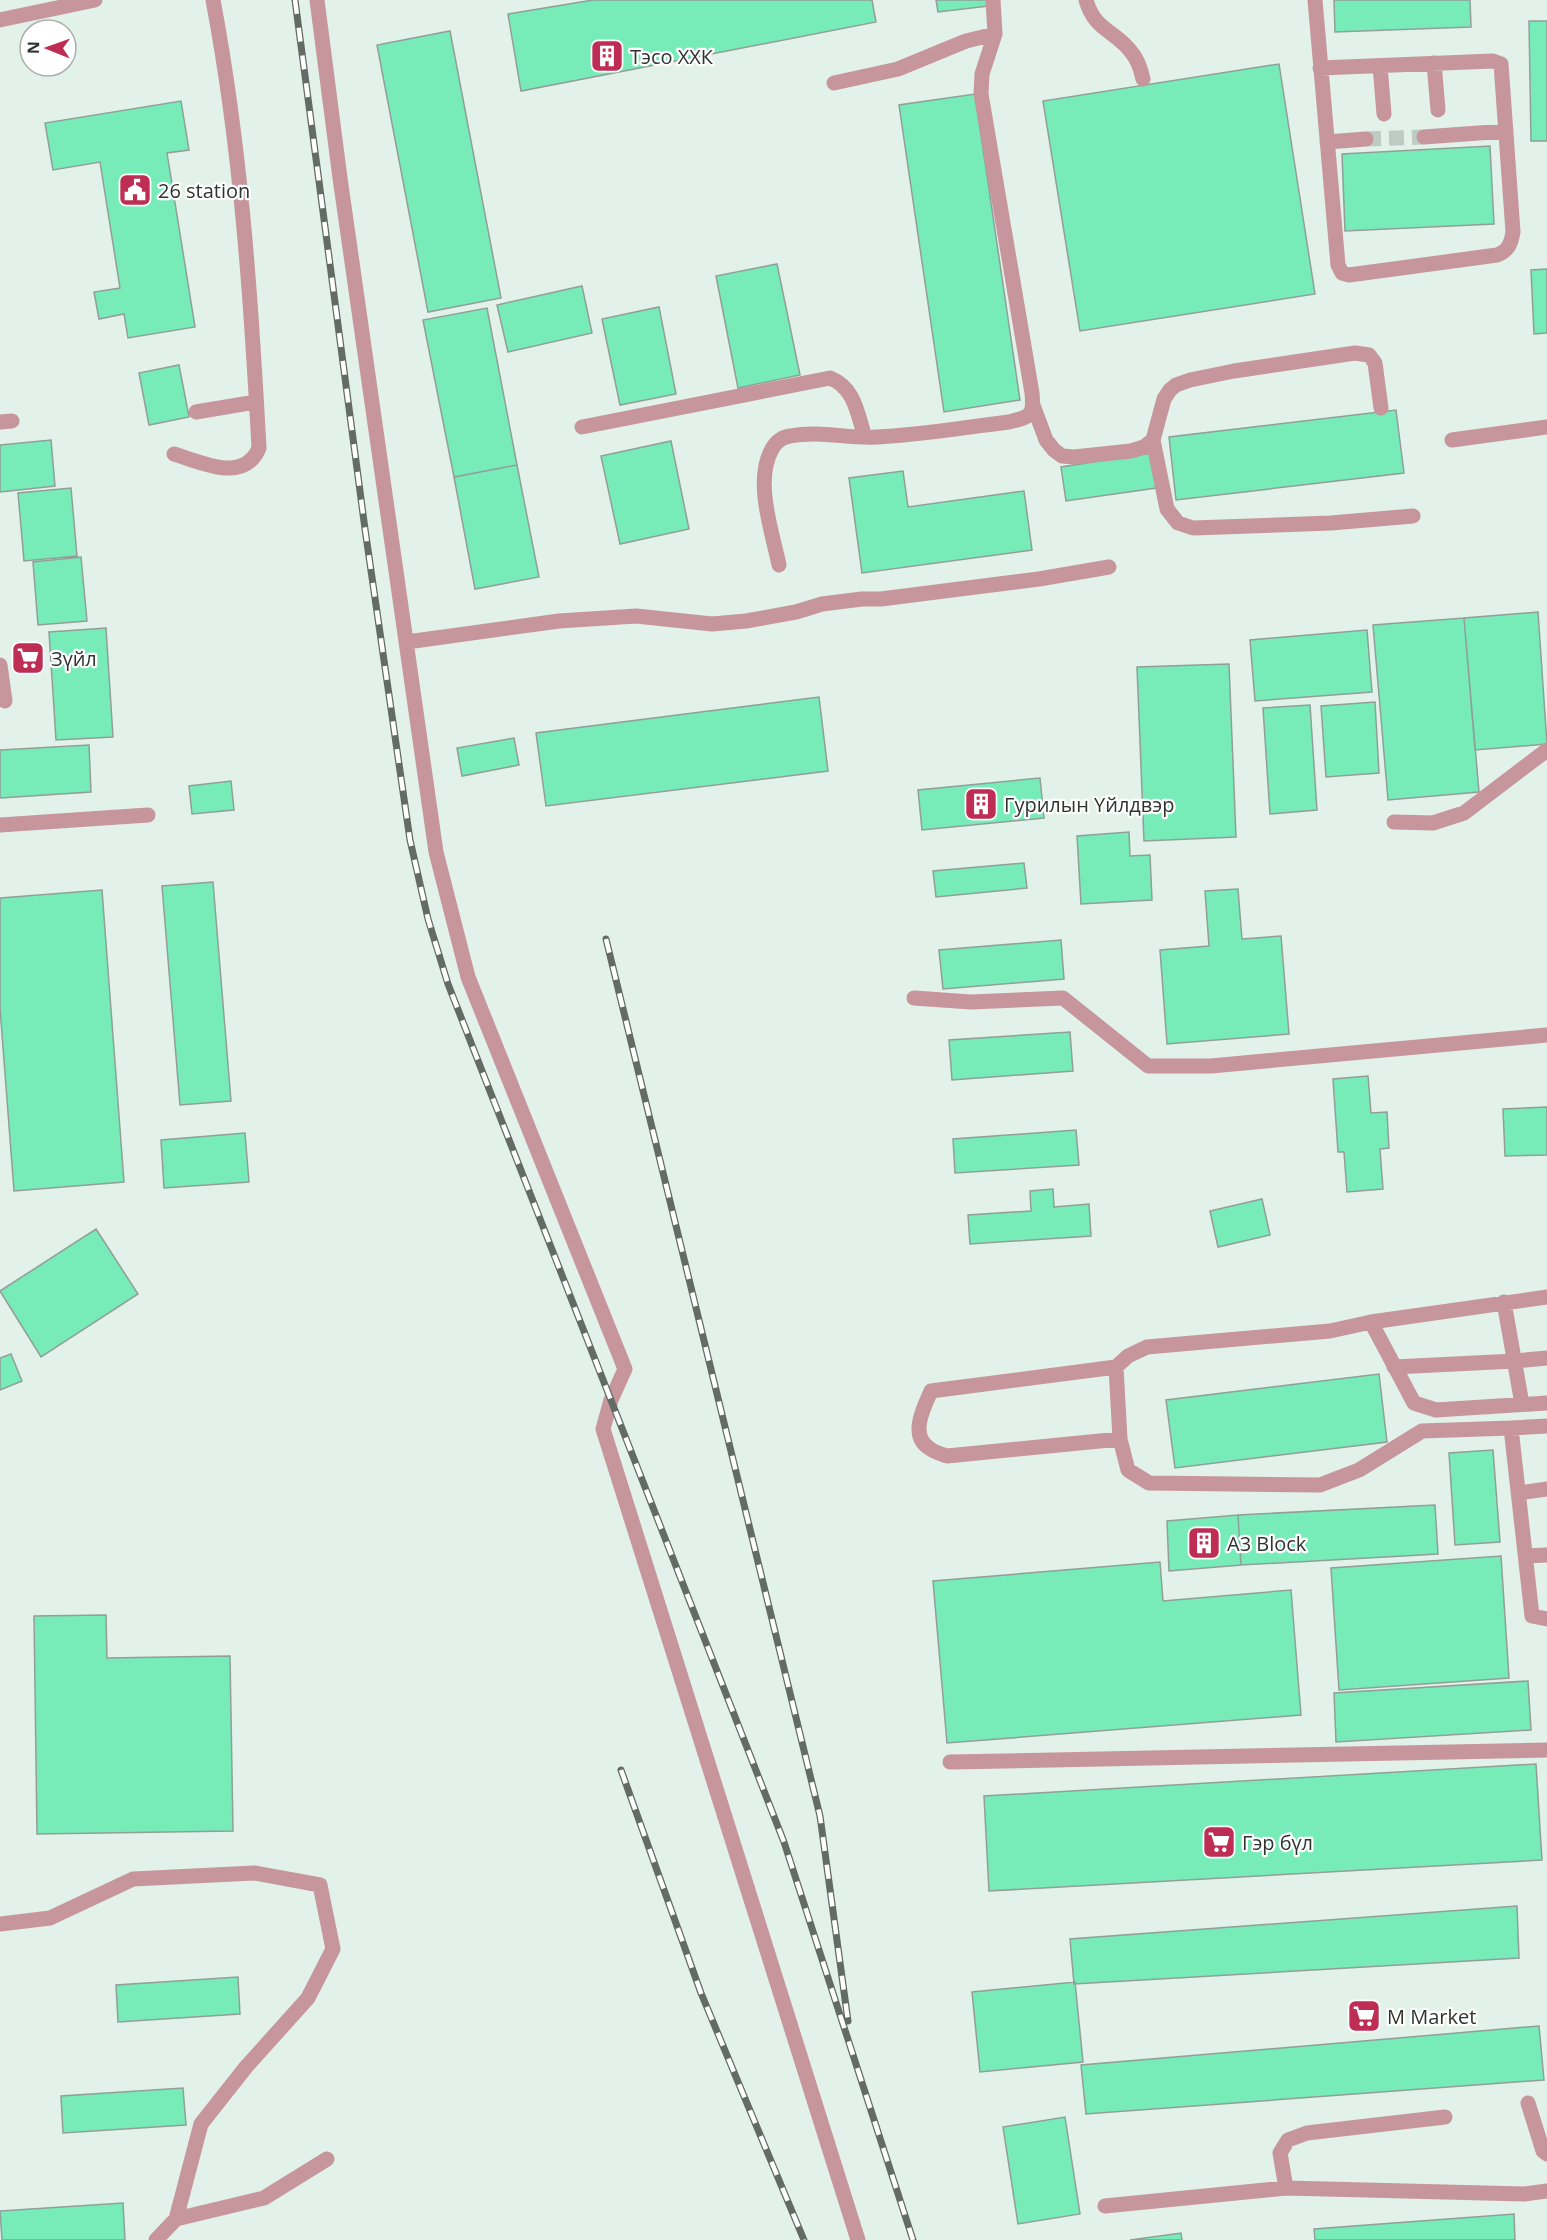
<svg xmlns="http://www.w3.org/2000/svg" width="1547" height="2240" viewBox="0 0 1547 2240" font-family="'Open Sans',sans-serif">
	<style>
		.building { fill: #77ebb8; stroke: #919f98; stroke-width: 1.5 }
		.lines { fill: none; stroke-linecap: round; stroke-linejoin: round }
		.minor-tunnel { stroke: #becbc4; stroke-width: 15; stroke-dasharray: 15 8; stroke-linecap: butt }
		.minor { stroke: #c6969c; stroke-width: 15 }
		.rail-casing { stroke: #636b66; stroke-width: 7 }
		.rail { stroke: #fff; stroke-width: 4.5; stroke-dasharray: 14; stroke-linecap: butt }
		.labels { text-anchor: middle; dominant-baseline: central; stroke-width: 4.5; stroke-linejoin: round; paint-order: stroke }
		.poi-label { font-size: 20px; fill: #2f3431; stroke: #fff; text-anchor: start }
	</style>
	<rect width="100%" height="100%" fill="#e2f1e9"/>
	<path class="building" d="M593,0H872L876,22L521,91L508,14Z
		M936,0H988V6L938,12Z
		M1334,0H1470L1471,27L1335,32Z
		M1529,21H1547V141H1531Z
		M450,31L501,298L428,312L377,45Z
		M1279,64L1315,294L1080,331L1043,101Z
		M975,94L1020,400L944,412L899,105Z
		M181,101L189,150L167,153L195,327L128,338L124,314L99,319L94,292L120,288L100,162L53,170L45,123Z
		M1490,146L1494,224L1345,231L1342,154Z
		M777,264L800,375L738,388L716,276Z
		M1547,269V333L1534,334L1531,270Z
		M582,286L592,333L508,352L497,305Z
		M659,307L676,394L620,405L602,319Z
		M487,308L517,465L454,477L423,320Z
		M179,365L189,417L149,425L139,373Z
		M1396,410L1404,473L1176,500L1169,437Z
		M51,440L55,486L0,492V445Z
		M671,441L689,529L620,544L601,456Z
		M1152,453L1156,488L1066,501L1061,467Z
		M517,465L539,577L475,589L454,477Z
		M903,471L908,507L1024,491L1032,550L862,573L849,478Z
		M71,488L77,556L24,561L18,493Z
		M81,557L87,621L38,625L33,562Z
		M1538,612L1547,744L1475,750L1464,618Z
		M1464,618L1479,792L1388,800L1373,625Z
		M106,628L113,737L56,740L49,632Z
		M1367,630L1372,692L1255,701L1250,640Z
		M1229,664L1236,837L1144,841L1137,667Z
		M819,697L828,771L546,806L536,733Z
		M1375,702L1379,773L1326,777L1321,706Z
		M1310,705L1317,810L1270,814L1263,708Z
		M514,738L519,765L462,776L457,748Z
		M89,745L91,792L0,798V750Z
		M1040,778L1044,818L922,830L918,790Z
		M231,781L234,810L192,814L189,786Z
		M1129,832L1130,856L1150,855L1152,900L1081,904L1077,836Z
		M1024,863L1027,888L936,897L933,871Z
		M213,882L231,1101L180,1105L162,886Z
		M1238,889L1242,939L1281,936L1289,1034L1167,1044L1160,950L1209,946L1205,891Z
		M102,890L124,1182L14,1191L0,1008V898Z
		M1061,940L1064,979L943,989L939,950Z
		M1070,1032L1073,1071L952,1080L949,1040Z
		M1368,1076L1371,1113L1387,1112L1389,1148L1380,1149L1383,1189L1347,1192L1344,1152H1338L1333,1079Z
		M1547,1107V1155L1505,1156L1503,1109Z
		M1076,1130L1079,1165L955,1173L953,1139Z
		M245,1133L249,1182L164,1188L161,1140Z
		M1053,1189L1054,1207L1089,1204L1091,1236L970,1244L968,1215L1031,1211L1030,1191Z
		M1262,1199L1270,1235L1218,1247L1210,1211Z
		M96,1229L138,1294L41,1357L0,1291Z
		M11,1354L22,1381L0,1390V1358Z
		M1379,1374L1387,1442L1175,1468L1166,1400Z
		M1493,1450L1500,1542L1455,1545L1449,1453Z
		M1435,1505L1438,1554L1241,1565L1238,1515Z
		M1238,1515L1241,1565L1169,1571L1167,1521Z
		M1501,1556L1509,1678L1339,1690L1331,1568Z
		M1160,1562L1163,1601L1291,1590L1301,1715L947,1743L933,1581Z
		M106,1615L107,1658L230,1656L233,1831L37,1834L34,1616Z
		M1528,1681L1531,1730L1336,1742L1334,1693Z
		M1536,1764L1542,1860L989,1891L984,1796Z
		M1517,1906L1519,1958L1074,1984L1070,1939Z
		M238,1977L240,2014L118,2022L116,1985Z
		M1075,1982L1083,2062L980,2072L972,1992Z
		M1539,2026L1544,2080L1086,2114L1081,2065Z
		M183,2088L186,2125L63,2133L61,2096Z
		M1065,2117L1080,2214L1018,2224L1003,2127Z
		M123,2203L125,2240H2L0,2211Z
		M1514,2214L1515,2240H1315L1314,2229Z
		M1181,2233L1182,2240H1130Z"/>
	<g class="lines">
		<path class="minor-tunnel" d="M1366,139L1424,137"/>
		<path class="minor" d="M317,0L340,178L436,852L468,977L625,1369L611,1400L603,1429L858,2240
			M1086,0C1095,32 1116,30 1132,53C1138,60 1141,70 1143,79
			M1315,0C1322,88 1330,176 1338,265L1342,273L1349,275L1497,255C1508,251 1511,244 1513,232L1501,64L1493,61L1320,68
			M0,20L95,0
			M1434,63L1438,110
			M1380,66L1384,114
			M834,83L898,69L966,41L995,34
			M1424,137L1506,131
			M1327,142L1366,139
			M1033,405L1046,440L1054,450L1062,456L1074,457L1131,451L1144,447L1153,440L1164,399L1170,390L1176,385L1190,380L1234,371L1355,353L1369,355L1375,363L1381,408
			M196,412L256,402
			M0,422L12,421
			M582,427L830,378C855,388 857,413 865,437
			M1153,440L1167,509L1178,523L1193,528L1331,523L1413,516
			M1452,440L1547,427
			M174,454C201,462 244,484 259,448C251,298 241,148 213,0
			M779,565C772,531 754,481 772,449C776,442 782,437 790,436C820,430 848,439 877,437C921,435 966,427 1009,422C1031,417 1034,415 1032,393L981,94L982,74L995,34L993,0
			M407,642L559,621L636,616L712,624L746,621L796,612L822,604L862,599H881L1039,579L1109,567
			M0,665L5,701
			M1394,822L1433,823L1464,813L1547,750
			M0,825L148,815
			M914,998L971,1002L1063,998L1148,1066H1211L1547,1035
			M1504,1302L1522,1404
			M1371,1322L1547,1297
			M1116,1367L1120,1439L1128,1470L1149,1483L1320,1485L1359,1470L1422,1431L1511,1428L1532,1616L1547,1619
			M1394,1367L1515,1361L1547,1358
			M1511,1428L1547,1426
			M1120,1439L947,1456C941,1454 934,1452 929,1448C909,1435 924,1407 931,1391L1116,1367L1128,1356L1147,1347L1330,1331L1371,1322L1414,1403L1436,1410L1547,1403
			M1519,1493L1547,1489
			M1526,1556L1547,1555
			M950,1762L1547,1750
			M0,1924L50,1918L133,1879L254,1873L320,1885L333,1949L308,1998L246,2067L201,2124L176,2219
			M1528,2103L1543,2151L1547,2154
			M1286,2188L1280,2153L1288,2140L1307,2133L1445,2117
			M1105,2206L1286,2188L1524,2194L1547,2191
			M156,2240L176,2219L264,2198L327,2159"/>
		<defs>
			<path id="rail" d="M295,0L365,529L410,840L428,919L448,984L784,1842L913,2240
				M606,939L820,1816L848,2021
				M621,1770L701,1993L804,2240"/>
		</defs>
		<use href="#rail" class="rail-casing"/>
		<use href="#rail" class="rail"/>
	</g>
	<defs>
		<symbol id="building-square" viewBox="-11 -11 22 22"><rect x="-9" y="-9" width="18" height="18" rx="4" fill="#bd2d54" stroke="#fff"/><path d="M-4-6H4V6H1V3H-1V6H-4ZM-2.5-4.3h1.7v1.8h-1.7ZM.8-4.3h1.7v1.8H.8ZM-2.5-1h1.7V.8h-1.7ZM.8-1h1.7V.8H.8Z" fill="#fff"/></symbol>
		<symbol id="civic-square" viewBox="-11 -11 22 22"><rect x="-9" y="-9" width="18" height="18" rx="4" fill="#bd2d54" stroke="#fff"/><path d="M-.6-6.5H3V-4.5H.6V-3L4-1V1h2V6H-6V1h2V-1L-.6-3ZM-1.2 2.5V6h2.4V2.5Z" fill="#fff"/></symbol>
		<symbol id="supermarket-square" viewBox="-11 -11 22 22"><rect x="-9" y="-9" width="18" height="18" rx="4" fill="#bd2d54" stroke="#fff"/><path d="M-6-5.5h2.5l.6 2H6L4.5 2H-2.5L-4.4-4H-6ZM-1.5 3.2a1.3 1.3 0 1 0 .1 0ZM3 3.2a1.3 1.3 0 1 0 .1 0Z" fill="#fff"/></symbol>
	</defs>
	<g fill-rule="evenodd">
		<use href="#building-square" x="588" y="37" width="38" height="38"/>
		<use href="#civic-square" x="116" y="171" width="38" height="38"/>
		<use href="#supermarket-square" x="9" y="639" width="38" height="38"/>
		<use href="#building-square" x="962" y="785" width="38" height="38"/>
		<use href="#building-square" x="1185" y="1524" width="38" height="38"/>
		<use href="#supermarket-square" x="1200" y="1823" width="38" height="38"/>
		<use href="#supermarket-square" x="1345" y="1997" width="38" height="38"/>
	</g>
	<g class="labels">
		<g class="poi-label">
			<text x="630" y="56">Тэсо ХХК</text>
			<text x="158" y="190">26 station</text>
			<text x="51" y="658">Зүйл</text>
			<text x="1004" y="804">Гурилын Үйлдвэр</text>
			<text x="1227" y="1543">A3 Block</text>
			<text x="1242" y="1842">Гэр бүл</text>
			<text x="1387" y="2016">М Market</text>
		</g>
	</g>
	<g transform="translate(48 48) rotate(271)"><circle r="28" fill="#ffffff" stroke="#acaead" stroke-width="1.5"/>
	<path d="M0-4.5L10 22L0 15L-10 22Z" fill="#bd2d54"/>
	<text y="-9" font-size="16" font-weight="bold" text-anchor="middle" fill="#2f3431">N</text>
	</g>
</svg>
